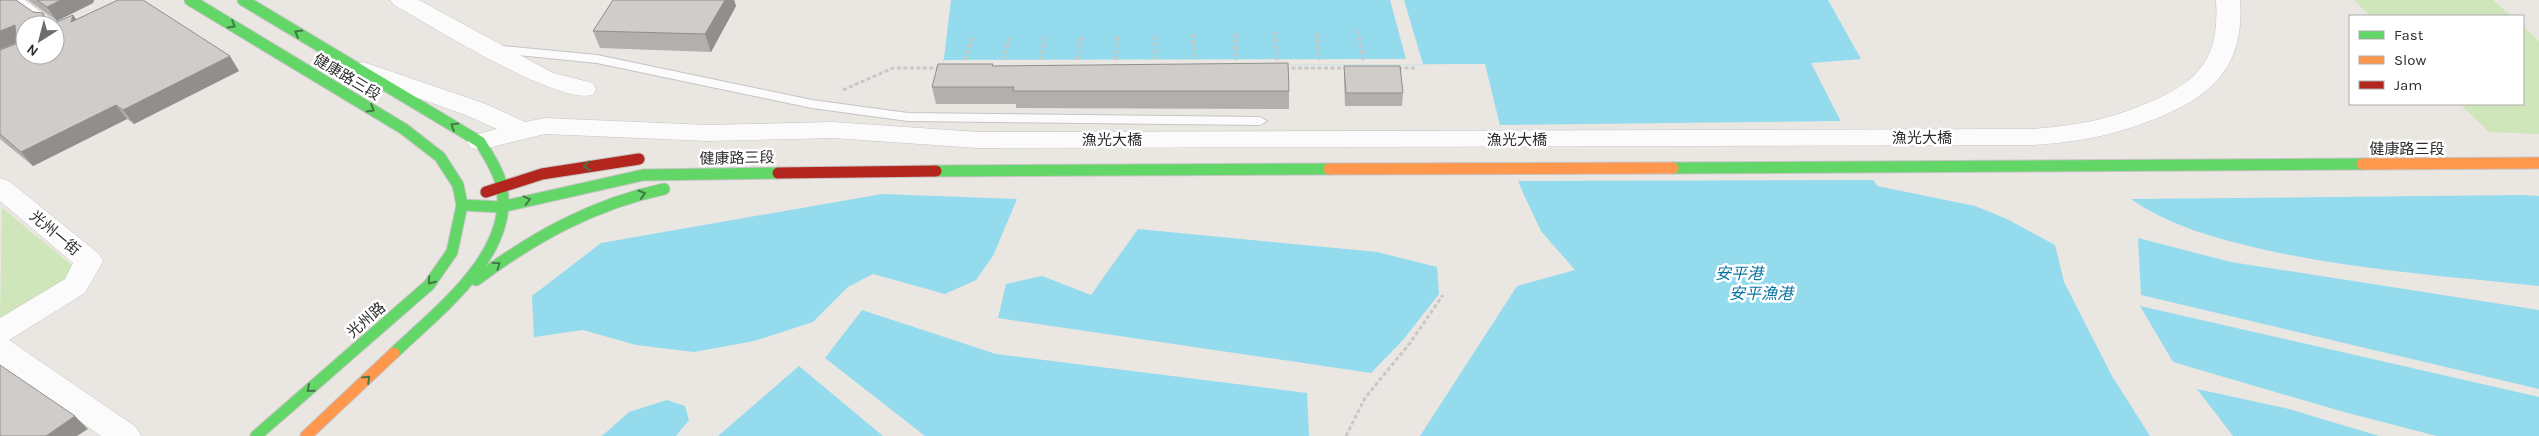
<svg xmlns="http://www.w3.org/2000/svg" width="2539" height="436" viewBox="0 0 2539 436" font-family="Karla,'Noto Sans TC',sans-serif">
	<style>
		.green { fill: #cee6ba }
		.water { fill: #94dbee }
		.pier { fill: #eae6e2 }
		.lines { fill: none; stroke-linecap: round; stroke-linejoin: round }
		.lane-casing { stroke: #c6c4c4; stroke-width: 2 }
		.street-casing { stroke: #c6c4c4; stroke-width: 1 }
		.fast-casing { stroke: #c6c4c4; stroke-width: 13 }
		.slow-casing { stroke: #c6c4c4; stroke-width: 13 }
		.jam-casing { stroke: #c6c4c4; stroke-width: 13 }
		.path { stroke: #c8c8c7; stroke-width: 3; stroke-dasharray: 4 2.5; stroke-linecap: butt }
		.lane { fill: #fcfbfb; fill-rule: evenodd }
		.street { fill: #fcfbfb; fill-rule: evenodd }
		.fast { stroke: #63d668; stroke-width: 11 }
		.slow { stroke: #ff974d; stroke-width: 11 }
		.jam { stroke: #b3261e; stroke-width: 11 }
		.wall { fill: #b2afad }
		.shaded-wall { fill: #918f8d }
		.building { fill: #cfccc9; stroke: #918f8d }
		.oneway { stroke: #457847 }
		.labels { text-anchor: middle; dominant-baseline: central; stroke-width: 5; stroke-linejoin: round; paint-order: stroke }
		.street-label { font-size: 15px; fill: #2c2c2c; stroke: #fff }
		.water-label { font-size: 16px; font-style: italic; fill: #0975a3; stroke: #fff }
	</style>
	<rect width="100%" height="100%" fill="#eae6e2"/>
	<path class="green" d="M2354,0H2493L2511,16H2370Z
		M2523,26L2539,41V134L2489,132L2460,104H2523Z
		M2,208L74,267L66,282L0,322Z"/>
	<path class="water" d="M951,0H1828L1861,59L1811,63L1855,149L1877,186L1975,206L2007,219L2055,245L2064,282L2112,376L2150,436H1420L1517,286L1575,270L1541,231L1523,193L1506,150L1485,64L943,66Z
		M882,194L1017,199L993,256L976,280L945,294L873,274L848,287L813,322L754,341L694,352L636,345L583,330L534,337L532,296L601,243Z
		M2522,195L2539,196V286C2445,276 2350,270 2257,248C2212,237 2170,226 2131,199Z
		M1138,229L1377,252L1437,267L1439,294L1403,340L1371,373L998,318L1006,284L1042,276L1091,295Z
		M2138,238L2231,262L2539,310V389L2141,295Z
		M2140,306L2539,397V436H2437L2344,412L2173,362Z
		M862,310L996,354L1307,393L1309,436H925L825,358Z
		M799,366L883,436H718Z
		M2197,389L2289,409L2379,436H2233Z
		M667,400L685,406L689,420L676,436H602L629,412Z"/>
	<path class="pier" d="M1390,0H1404L1423,64L943,66L944,60L1406,59Z
		M1843,121L1877,180L1516,181L1504,151L1497,125Z"/>
	<g class="lines">
		<defs>
			<path id="lane" d="M10,0H25L60,25L55,29V25H45Z
				M492,45L597,55L812,100L908,113L1260,117L1267,121L1260,125L908,121L812,108L597,63L487,52L485,49Z"/>
			<path id="street" d="M390,0H419L553,73L593,83L596,89L593,95C555,104 432,26 394,5Z
				M2216,0H2240C2245,66 2213,96 2155,119C2111,136 2079,142 2033,145L978,148L833,138L708,141L545,134L480,150L471,148L467,142L471,136L497,129L468,116L354,75L351,70L354,65L363,62L372,65L486,104L525,122L545,118L708,125L833,122L978,132L2033,129C2076,125 2105,121 2145,104C2198,83 2220,60 2216,0Z
				M0,178L9,181L99,254L103,261L85,293L9,340L136,427L141,436H101L0,365V318L65,279L73,263L0,201Z"/>
			<path id="fast" d="M190,0L404,129L440,157L458,185L462,205L452,252L429,285L256,436
				M243,0L480,142C488,155 497,168 501,183C517,252 438,311 394,353
				M1673,168L2362,164
				M936,171L1329,169
				M462,205L501,207L643,175L778,173
				M476,280C534,237 593,204 664,189"/>
			<path id="slow" d="M2362,164L2539,163
				M1329,169L1673,168
				M306,436L394,353"/>
			<path id="jam" d="M778,173L936,171
				M486,192L542,174L639,159"/>
		</defs>
		<use href="#lane" class="lane-casing"/>
		<use href="#street" class="street-casing"/>
		<use href="#fast" class="fast-casing"/>
		<use href="#slow" class="slow-casing"/>
		<use href="#jam" class="jam-casing"/>
		<path class="path" d="M1358,31L1363,60
			M1275,32L1277,60
			M1235,33L1236,60
			M1317,33L1319,60
			M1193,34L1195,60
			M1155,36V60
			M965,60L972,38
			M1004,60L1009,38
			M1040,60L1045,37
			M1077,60L1082,37
			M1115,60L1118,36
			M1285,68H1347
			M1398,68H1415
			M843,90L893,68H942
			M1346,436L1365,398L1410,343L1443,295"/>
		<use href="#lane" class="lane"/>
		<use href="#street" class="street"/>
		<use href="#fast" class="fast"/>
		<use href="#slow" class="slow"/>
		<use href="#jam" class="jam"/>
	</g>
	<path class="wall" d="M28,0H94L93,3L57,21Z
		M613,0H734L736,6L711,52L600,48L593,31Z
		M33,12L51,24L77,19L239,71L134,124L127,119L33,166L0,139V49Z
		M993,64V66L1289,91V109L1016,108V104H936L932,87Z
		M1344,66L1403,93L1402,106H1345L1344,79Z"/>
	<path class="shaded-wall" d="M61,0H94L93,3L57,21L47,7Z
		M725,0H734L736,6L711,52L705,34Z
		M43,13L52,25H44Z
		M73,15L84,29L71,22Z
		M15,25L20,39H16L18,42L0,49V31Z
		M230,56L239,71L134,124L123,110Z
		M116,105L127,119L33,166L21,152Z
		M75,416L88,429L77,436H46Z"/>
	<path class="building" d="M0,0H16L33,12L43,13L44,25H25V55H55V25H50L73,15L71,22L118,0H143L230,56L123,110L116,105L21,152L0,134V50L21,42L20,39H16L15,25L0,31Z
		M37,0H61L47,7Z
		M613,0H725L705,34L593,31Z
		M1288,63L1289,91H1013L1014,87H932L938,64H993L992,66Z
		M1344,66H1400L1403,93H1346Z
		M0,365L75,416L46,436H0Z"/>
	<defs><path id="oneway-chevron" d="M-2-3.5L2.5 0L-2 3.5" fill="none" stroke-width="1.6" stroke-linecap="round" stroke-linejoin="round" transform="scale(1.25)"/></defs>
	<g class="oneway">
		<use href="#oneway-chevron" transform="translate(232 25) rotate(31)"/>
		<use href="#oneway-chevron" transform="translate(298 33) rotate(-149)"/>
		<use href="#oneway-chevron" transform="translate(371 109) rotate(31)"/>
		<use href="#oneway-chevron" transform="translate(454 126) rotate(-149)"/>
		<use href="#oneway-chevron" transform="translate(587 166) rotate(173)"/>
		<use href="#oneway-chevron" transform="translate(642 194) rotate(-16)"/>
		<use href="#oneway-chevron" transform="translate(527 200) rotate(-14)"/>
		<use href="#oneway-chevron" transform="translate(497 265) rotate(-35)"/>
		<use href="#oneway-chevron" transform="translate(431 281) rotate(129)"/>
		<use href="#oneway-chevron" transform="translate(367 379) rotate(-43)"/>
		<use href="#oneway-chevron" transform="translate(310 389) rotate(139)"/>
	</g>
	<g class="labels">
		<g class="street-label">
			<text transform="translate(347 77) rotate(31)">健康路三段</text>
			<text x="1922" y="138">漁光大橋</text>
			<text x="1112" y="140">漁光大橋</text>
			<text x="1517" y="140">漁光大橋</text>
			<text x="2407" y="149">健康路三段</text>
			<text transform="translate(737 158) rotate(-1)">健康路三段</text>
			<text transform="translate(55 233) rotate(40)">光州一街</text>
			<text transform="translate(366 320) rotate(-41)">光州路</text>
		</g>
		<g class="water-label">
			<text x="1739" y="273">安平港</text>
			<text x="1761" y="293">安平漁港</text>
		</g>
	</g>
	<rect x="2349" y="15" width="175" height="90" fill="#ffffff" stroke="#ababab"/>
	<rect x="2359" y="31" width="25" height="8" fill="#63d668" stroke="#ababab"/>
	<text x="2394" y="40" font-size="15" fill="#2c2c2c">Fast</text>
	<rect x="2359" y="56" width="25" height="8" fill="#ff974d" stroke="#ababab"/>
	<text x="2394" y="65" font-size="15" fill="#2c2c2c">Slow</text>
	<rect x="2359" y="81" width="25" height="8" fill="#b3261e" stroke="#ababab"/>
	<text x="2394" y="90" font-size="15" fill="#2c2c2c">Jam</text>
	<g transform="translate(40 40) rotate(216)"><circle r="24" fill="#ffffff" stroke="#ababab"/>
	<path d="M0-4L9 19L0 12L-9 19Z" fill="#6e6d6c"/>
	<text y="-8" font-size="14" font-weight="bold" text-anchor="middle" fill="#2c2c2c">N</text>
	</g>
</svg>
